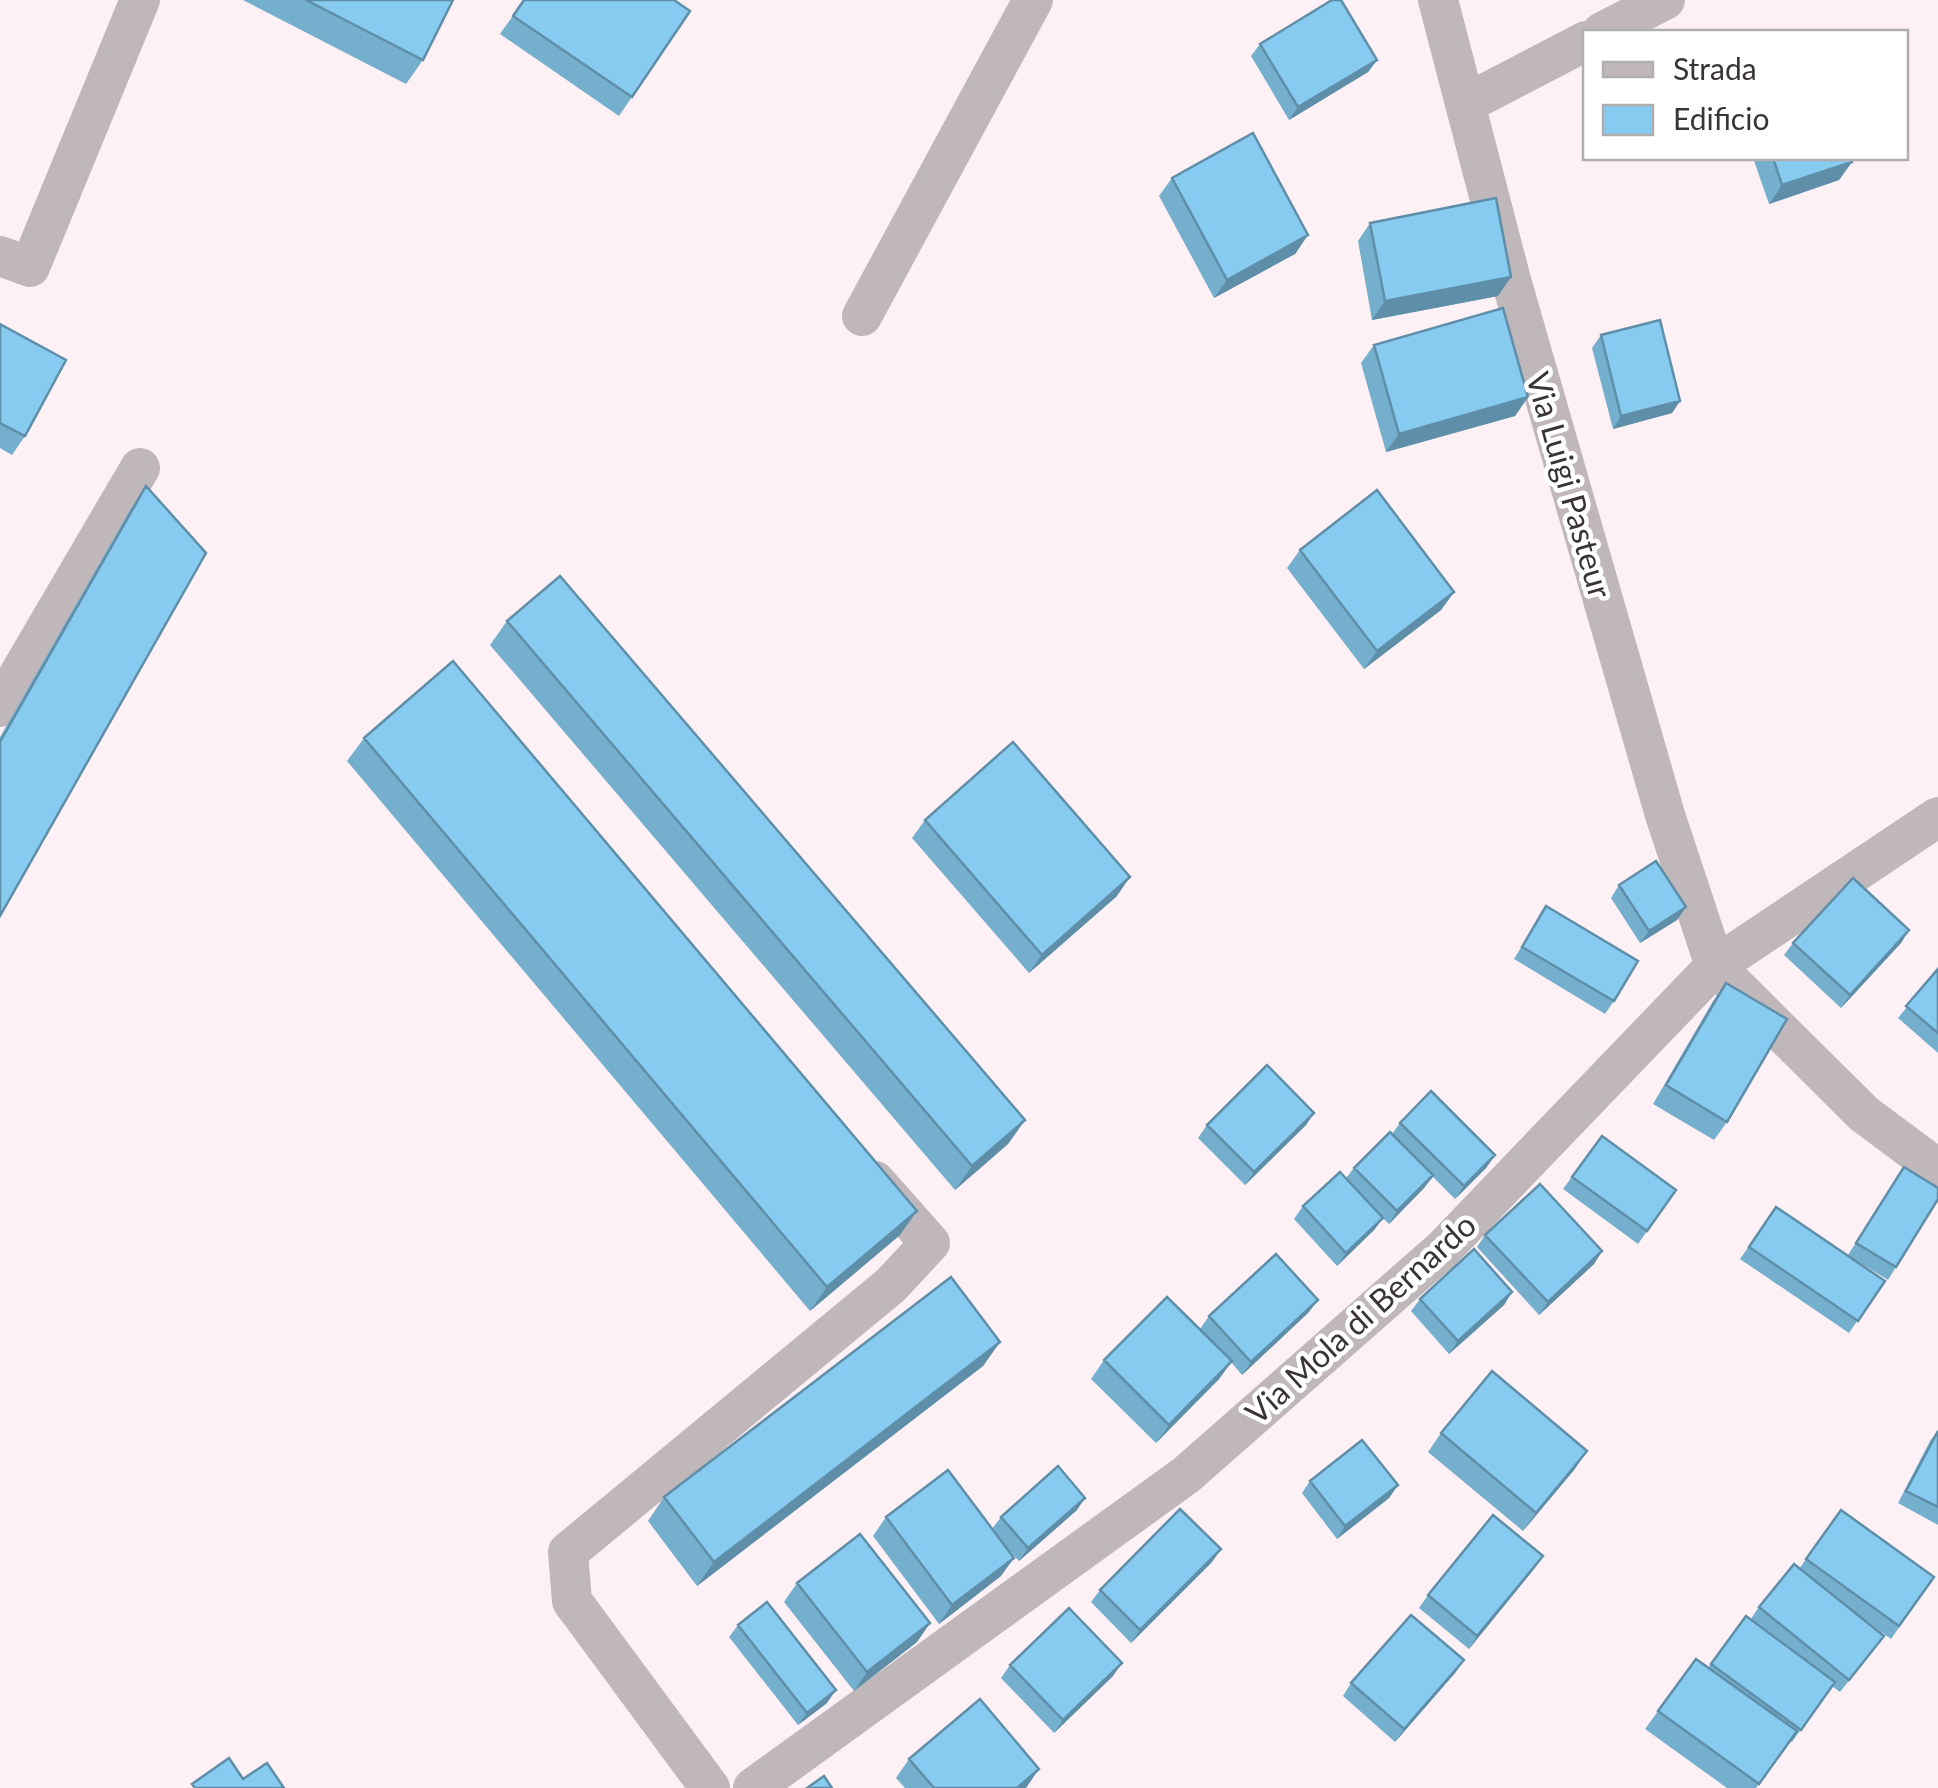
<svg xmlns="http://www.w3.org/2000/svg" width="1938" height="1788" viewBox="0 0 1938 1788" font-family="Lato,sans-serif">
	<style>
		.lines { fill: none; stroke-linecap: round; stroke-linejoin: round }
		.minor { stroke: #c0b7ba; stroke-width: 40 }
		.wall { fill: #75afce }
		.shaded-wall { fill: #5f8ea8 }
		.building { fill: #88cbf0; stroke: #5f8ea8; stroke-width: 2.5 }
		.labels { text-anchor: middle; dominant-baseline: central; stroke-width: 9; stroke-linejoin: round; paint-order: stroke }
		.street-label { font-size: 32px; fill: #3b3436; stroke: #fff }
	</style>
	<rect width="100%" height="100%" fill="#fef1f5"/>
	<g class="lines">
		<path class="minor" d="M1438,0L1511,280L1665,815L1715,966L1864,1114L1938,1169
			M1602,32L1665,0
			M1465,104L1586,41
			M0,256L30,267L140,0
			M862,316L1033,0
			M0,707L140,468
			M710,1788L572,1601L568,1552L891,1285L930,1243L875,1181
			M753,1788L1186,1475L1443,1249L1715,966L1938,817"/>
	</g>
	<path class="wall" d="M243,0H453L423,60L406,84Z
		M524,0L690,11L619,116L500,34Z
		M1260,44L1377,60L1368,72L1289,120L1251,56Z
		M1753,158H1851L1852,162L1839,180L1769,204Z
		M1172,178L1308,235L1295,254L1214,298L1159,196Z
		M1370,223L1498,296L1372,320L1358,241Z
		M0,324L25,436L12,455L0,448Z
		M1601,335L1680,401L1672,413L1613,429L1592,348Z
		M1374,345L1528,397L1515,416L1386,452L1361,363Z
		M146,486L0,916V737L130,510Z
		M1300,550L1454,592L1441,610L1364,669L1287,568Z
		M507,621L1025,1120L1008,1144L955,1190L490,645Z
		M364,738L900,1235L810,1311L347,761Z
		M925,820L1117,896L1029,973L912,838Z
		M1619,885L1686,907L1677,920L1640,943L1611,898Z
		M1546,906L1614,1001L1605,1014L1514,959Z
		M1909,930L1901,943L1841,1008L1784,955L1793,943Z
		M1938,969V1053L1898,1018Z
		M1726,983L1727,1122L1714,1140L1653,1104L1713,1001Z
		M1314,1113L1306,1125L1245,1185L1198,1138L1207,1125Z
		M1400,1123L1495,1155L1486,1168L1455,1199L1433,1177L1424,1188L1389,1224L1383,1218L1374,1230L1337,1266L1294,1219L1303,1206L1346,1178L1354,1168L1392,1134Z
		M1602,1136L1676,1190L1638,1244L1563,1189Z
		M1904,1167L1896,1267L1888,1280L1854,1259L1885,1281L1849,1333L1740,1259L1776,1207L1848,1255Z
		M1485,1235L1602,1251L1594,1264L1539,1315L1477,1247Z
		M1512,1292L1504,1305L1449,1354L1411,1311L1420,1299Z
		M1309,1312L1242,1375L1231,1362L1219,1379L1156,1443L1091,1379L1104,1360L1200,1329L1209,1316Z
		M1000,1342L983,1366L697,1586L648,1521L664,1497Z
		M1938,1430V1525L1898,1503L1930,1441Z
		M1441,1433L1587,1451L1574,1470L1523,1531L1428,1452Z
		M1310,1481L1398,1485L1389,1498L1337,1539L1302,1493Z
		M1077,1510L1019,1561L1002,1542L1001,1576L939,1624L873,1536L886,1517L992,1529L1001,1517Z
		M1841,1510L1934,1577L1891,1639L1850,1609L1884,1636L1840,1692L1832,1686L1792,1742L1790,1741L1756,1788H1727L1645,1729L1696,1659L1708,1668L1746,1616L1750,1620L1759,1607L1799,1569Z
		M1212,1562L1131,1643L1091,1602L1100,1590Z
		M1534,1569L1469,1649L1419,1608L1428,1595Z
		M797,1583L930,1623L917,1642L854,1691L784,1602Z
		M738,1625L827,1703L798,1725L729,1637Z
		M1464,1660L1455,1673L1395,1742L1343,1696L1351,1683Z
		M1010,1665L1113,1676L1054,1733L1001,1678Z
		M909,1759L1026,1788H905L896,1778Z"/>
	<path class="shaded-wall" d="M1377,60L1368,72L1289,120L1298,107Z
		M1852,162L1839,180L1769,204L1782,185Z
		M1308,235L1295,254L1214,298L1227,280Z
		M1511,277L1498,296L1372,320L1385,301Z
		M1528,397L1515,416L1386,452L1399,434Z
		M1680,401L1672,413L1613,429L1621,416Z
		M1454,592L1441,610L1364,669L1377,651Z
		M1130,877L1117,896L1029,973L1042,955Z
		M1686,907L1677,920L1640,943L1649,931Z
		M1909,930L1901,943L1841,1008L1850,995Z
		M1314,1113L1306,1125L1245,1185L1254,1172Z
		M1025,1120L1008,1144L955,1190L972,1166Z
		M1495,1155L1486,1168L1455,1199L1464,1186Z
		M1433,1175L1424,1188L1389,1224L1397,1211Z
		M917,1211L900,1235L810,1311L827,1287Z
		M1383,1218L1374,1230L1337,1266L1346,1253Z
		M1602,1251L1594,1264L1539,1315L1548,1302Z
		M1512,1292L1504,1305L1449,1354L1458,1341Z
		M1318,1300L1309,1312L1242,1375L1251,1362Z
		M1000,1342L983,1366L697,1586L714,1562Z
		M1232,1361L1219,1379L1156,1443L1169,1425Z
		M1587,1451L1574,1470L1523,1531L1536,1513Z
		M1398,1485L1389,1498L1337,1539L1345,1526Z
		M1085,1498L1077,1510L1019,1561L1028,1548Z
		M1221,1549L1212,1562L1131,1643L1140,1630Z
		M1543,1556L1534,1569L1469,1649L1477,1636Z
		M1014,1558L1001,1576L939,1624L952,1605Z
		M930,1623L917,1642L854,1691L867,1672Z
		M1464,1660L1455,1673L1395,1742L1404,1729Z
		M1122,1663L1113,1676L1054,1733L1063,1720Z
		M836,1690L827,1703L798,1725L807,1713Z
		M1039,1769L1026,1788H1017Z"/>
	<path class="building" d="M306,0H453L423,60Z
		M524,0H674L690,11L632,97L513,16Z
		M1332,0H1341L1377,60L1298,107L1260,44Z
		M1253,133L1308,235L1227,280L1172,178Z
		M1773,158H1851L1852,162L1782,185Z
		M1496,198L1511,277L1385,301L1370,223Z
		M1503,308L1528,397L1399,434L1374,345Z
		M1660,320L1680,401L1621,416L1601,335Z
		M0,324L66,360L25,436L0,423Z
		M146,486L206,553L0,916V742Z
		M1377,490L1454,592L1377,651L1300,550Z
		M560,576L1025,1120L972,1166L507,621Z
		M453,661L917,1211L827,1287L364,738Z
		M1013,742L1130,877L1042,955L925,820Z
		M1656,861L1686,907L1649,931L1619,885Z
		M1853,878L1909,930L1850,995L1793,943Z
		M1546,906L1638,961L1614,1001L1522,947Z
		M1938,969V1033L1906,1006Z
		M1726,983L1787,1019L1727,1122L1666,1085Z
		M1267,1065L1314,1113L1254,1172L1207,1125Z
		M1431,1091L1495,1155L1464,1186L1400,1123Z
		M1390,1132L1433,1175L1397,1211L1354,1168Z
		M1602,1136L1676,1190L1647,1231L1572,1177Z
		M1904,1167L1938,1188V1199L1896,1267L1856,1243Z
		M1340,1172L1383,1218L1346,1253L1303,1206Z
		M1540,1184L1602,1251L1548,1302L1485,1235Z
		M1776,1207L1885,1281L1858,1321L1749,1247Z
		M1474,1249L1512,1292L1458,1341L1420,1299Z
		M1276,1254L1318,1300L1251,1362L1209,1316Z
		M951,1277L1000,1342L714,1562L664,1497Z
		M1167,1297L1232,1361L1169,1425L1104,1360Z
		M1492,1371L1587,1451L1536,1513L1441,1433Z
		M1938,1431V1507L1906,1491Z
		M1362,1440L1398,1485L1345,1526L1310,1481Z
		M1058,1466L1085,1498L1028,1548L1001,1517Z
		M948,1470L1014,1558L952,1605L886,1517Z
		M1180,1509L1221,1549L1140,1630L1100,1590Z
		M1841,1510L1934,1577L1899,1626L1806,1559Z
		M1493,1515L1543,1556L1477,1636L1428,1595Z
		M860,1534L930,1623L867,1672L797,1583Z
		M1794,1564L1884,1636L1849,1680L1759,1607Z
		M767,1602L836,1690L807,1713L738,1625Z
		M1069,1608L1122,1663L1063,1720L1010,1665Z
		M1411,1615L1464,1660L1404,1729L1351,1683Z
		M1746,1616L1835,1682L1801,1730L1711,1664Z
		M1696,1659L1797,1731L1759,1784L1658,1711Z
		M980,1699L1039,1769L1017,1788H934L909,1759Z
		M229,1758L243,1779L267,1763L284,1788H195L192,1784Z
		M824,1776L832,1788H807Z"/>
	<g class="labels">
		<g class="street-label">
			<text transform="translate(1570 485) rotate(74)">Via Luigi Pasteur</text>
			<text transform="translate(1360 1318) rotate(-42)">Via Mola di Bernardo</text>
		</g>
	</g>
	<rect x="1583" y="30" width="325" height="130" fill="#ffffff" stroke="#b1aeaf" stroke-width="2.5"/>
	<rect x="1603" y="62" width="50" height="15" fill="#c0b7ba" stroke="#b1aeaf" stroke-width="2.5"/>
	<text x="1673" y="80" font-size="30" fill="#3b3436">Strada</text>
	<rect x="1603" y="105" width="50" height="30" fill="#88cbf0" stroke="#b1aeaf" stroke-width="2.5"/>
	<text x="1673" y="130" font-size="30" fill="#3b3436">Edificio</text>
</svg>
